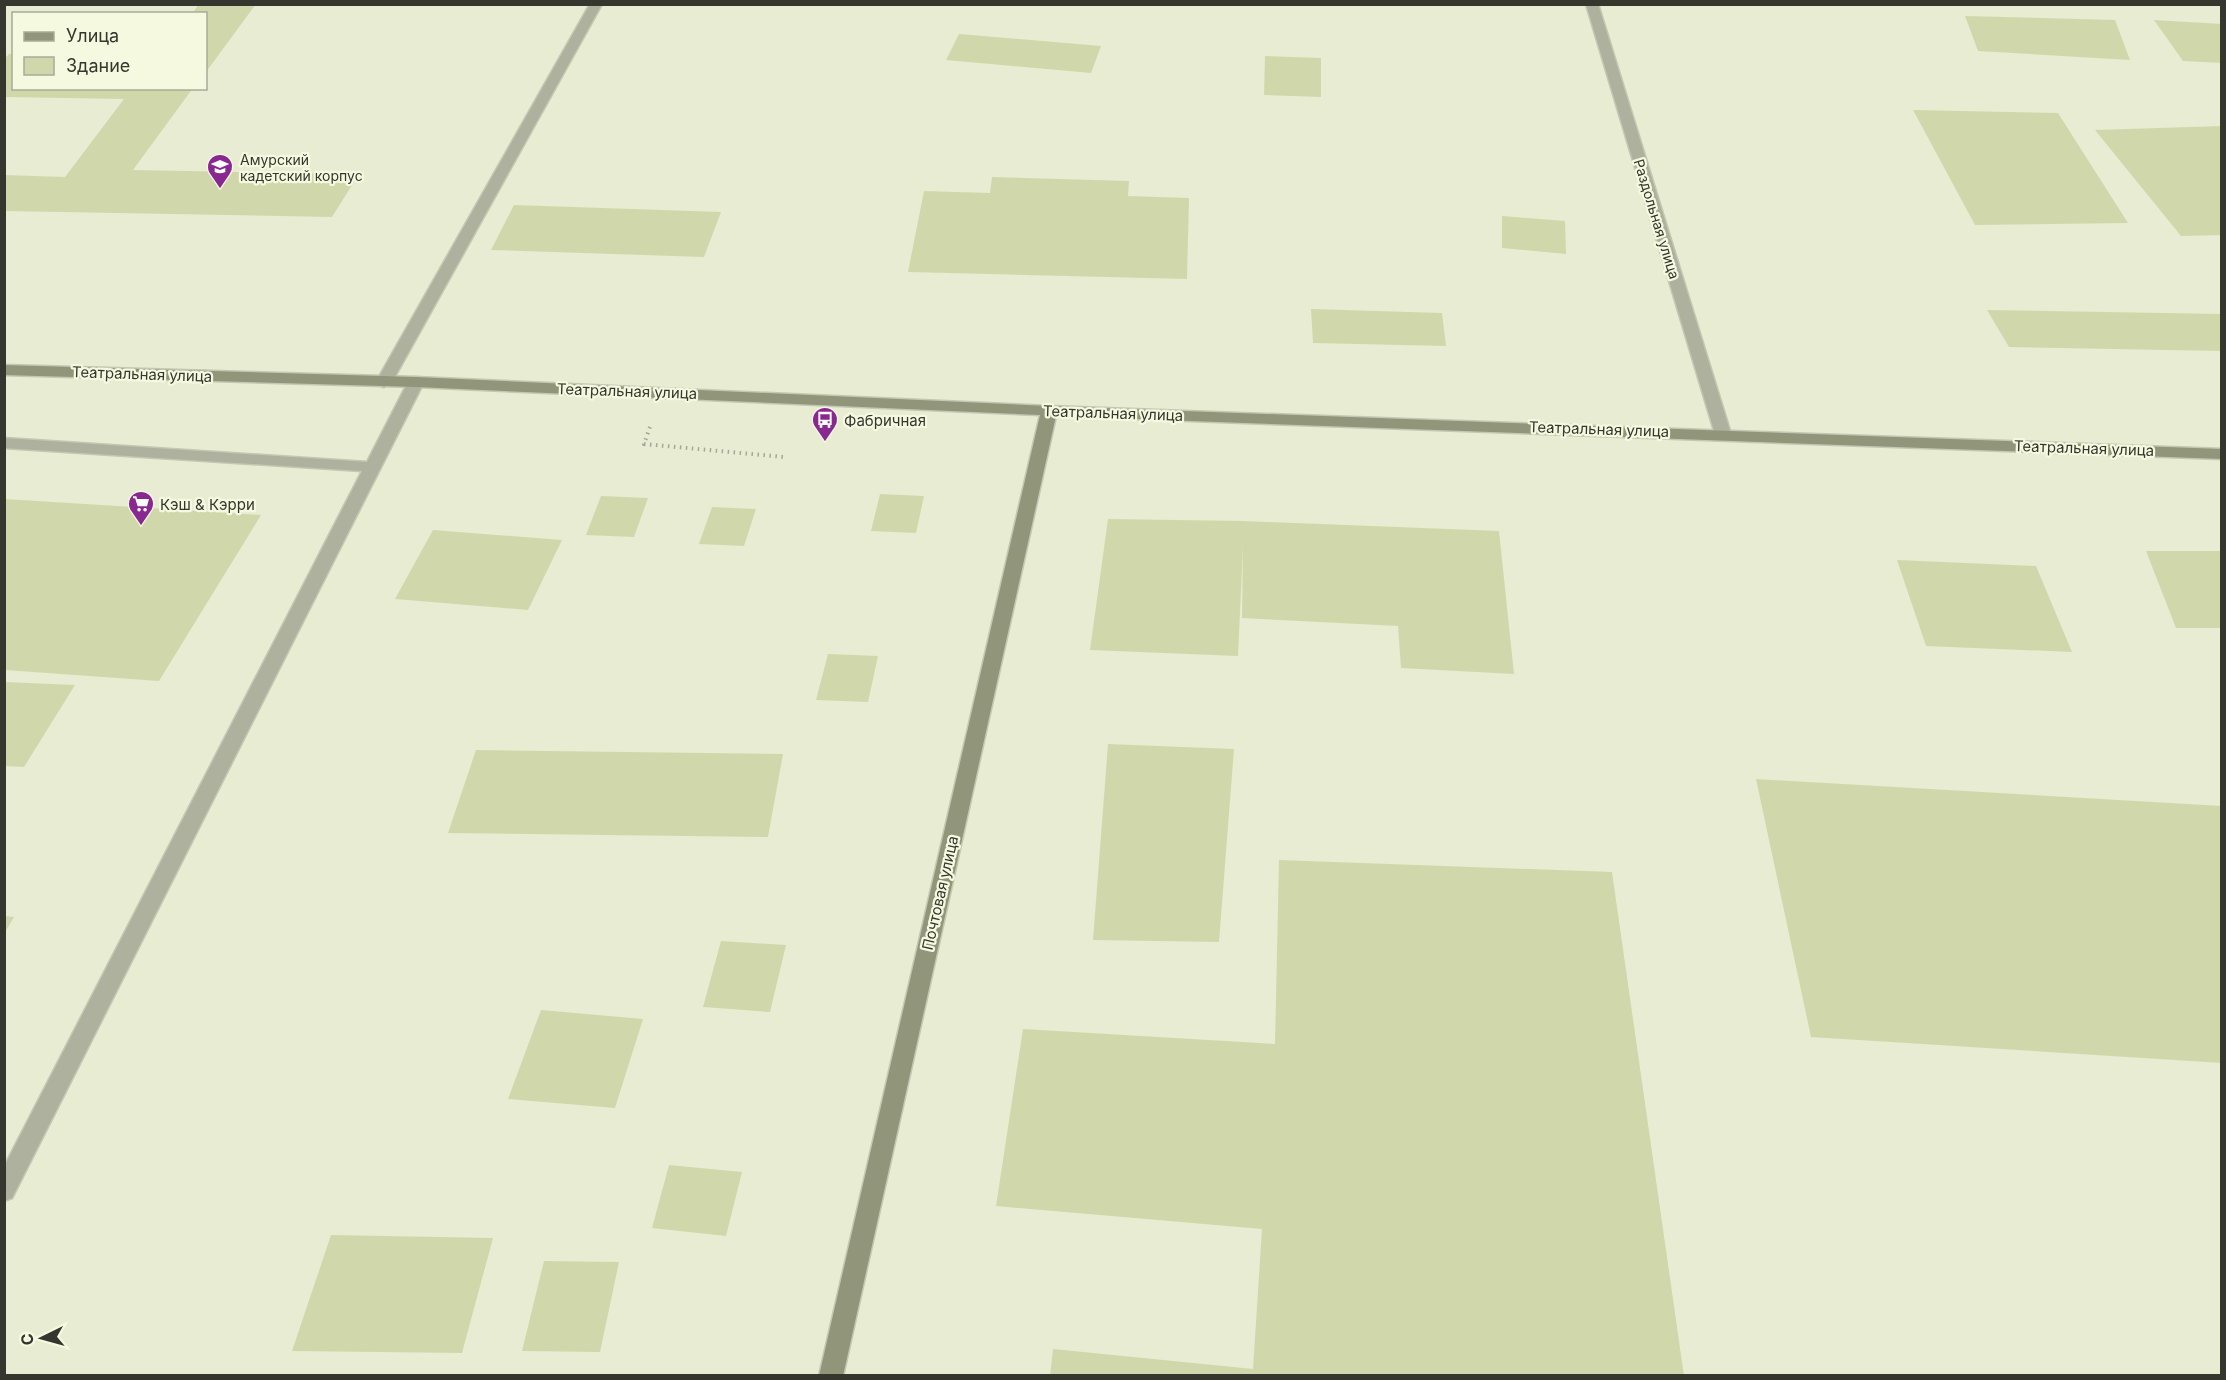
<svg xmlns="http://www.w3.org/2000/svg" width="2226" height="1380" viewBox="0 0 2226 1380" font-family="Inter,sans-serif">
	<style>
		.building { fill: #d0d8ab }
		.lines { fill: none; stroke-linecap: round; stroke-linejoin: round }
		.lane-casing { stroke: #c3c8b2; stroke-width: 3 }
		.street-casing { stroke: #c3c8b2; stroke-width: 3 }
		.secondary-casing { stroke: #c3c8b2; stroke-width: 3 }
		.path { stroke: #a5a895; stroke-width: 4; stroke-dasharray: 1.5 4.5; stroke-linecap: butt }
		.lane { fill: #adb19e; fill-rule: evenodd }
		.street { fill: #adb19e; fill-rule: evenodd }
		.secondary { fill: #919579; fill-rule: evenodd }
		.labels { text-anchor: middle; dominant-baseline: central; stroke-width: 4.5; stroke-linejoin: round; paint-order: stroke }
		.far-poi-label { font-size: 14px; fill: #35362d; stroke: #f5f9e0; text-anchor: start }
		.far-street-label { font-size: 14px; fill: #35362d; stroke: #f5f9e0 }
		.street-label { font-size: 15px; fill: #35362d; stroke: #f5f9e0 }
		.poi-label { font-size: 15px; fill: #35362d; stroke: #f5f9e0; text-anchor: start }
	</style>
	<rect width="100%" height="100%" fill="#e7ecd3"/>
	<path class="building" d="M199,4H256L206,72V14H192Z
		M1965,16L2115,20L2130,60L1978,51Z
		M2154,20L2222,24V63L2183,61Z
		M959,34L1101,46L1091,73L946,60Z
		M9,54H14V88H193L133,170L359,174L332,217L4,211V175L65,177L124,99L4,97V59Z
		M1265,56L1321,58V97L1264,95Z
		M1913,110L2058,113L2128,223L1975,225Z
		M2222,126V235L2181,236L2095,130Z
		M992,177L1129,181L1128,196L1189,198L1187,279L908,272L924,191L990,193Z
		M514,205L721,212L704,257L491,250Z
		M1502,216L1565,221L1566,254L1502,248Z
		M1311,309L1442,313L1446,346L1313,343Z
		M1987,310L2222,314V351L2009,347Z
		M880,494L924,496L916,533L871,531Z
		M601,496L648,498L634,537L586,535Z
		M5,499L261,515L159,681L5,670Z
		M712,507L756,509L744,546L699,544Z
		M1108,519L1243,521L1499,531L1514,674L1401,668L1398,626L1242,618L1243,546L1238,656L1090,650Z
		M433,530L562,540L528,610L395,599Z
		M2146,551H2222V628H2176Z
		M1897,560L2036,566L2072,652L1926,646Z
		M828,654L878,656L868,702L816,700Z
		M4,682L75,685L24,767L4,766Z
		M1108,744L1234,749L1219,942L1093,940Z
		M476,750L783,754L768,837L448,833Z
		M1756,779L2222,806V1063L1811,1037Z
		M1279,860L1612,872L1684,1376H1050L1053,1349L1253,1369L1262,1229L996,1206L1023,1029L1275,1044Z
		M4,916L14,917L4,934Z
		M721,941L786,945L770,1012L703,1007Z
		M541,1010L643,1019L615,1108L508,1099Z
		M669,1165L742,1172L726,1236L652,1228Z
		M331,1235L493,1238L462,1353L292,1351Z
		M544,1261L619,1262L600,1352L522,1351Z"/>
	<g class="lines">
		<defs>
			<path id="lane" d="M590,4H602L392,382L384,387L379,385L376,382Z
				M416,377L424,382L12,1198L4,1201V1167L362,471L4,448V438L367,462L408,382Z"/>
			<path id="street" d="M1586,4H1598L1731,434L1729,437L1723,439L1715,434Z"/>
			<path id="secondary" d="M4,365L416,377L1049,406L2222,449V459L1056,416L843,1376H819L1040,415L416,387L4,375Z"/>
		</defs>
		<use href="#lane" class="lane-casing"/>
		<use href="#street" class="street-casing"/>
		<use href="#secondary" class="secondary-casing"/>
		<path class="path" d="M650,427L644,444L784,457"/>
		<use href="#lane" class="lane"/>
		<use href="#street" class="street"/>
		<use href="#secondary" class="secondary"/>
	</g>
	<defs>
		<symbol id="school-pin" viewBox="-11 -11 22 30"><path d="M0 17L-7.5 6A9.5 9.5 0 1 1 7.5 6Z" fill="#8a2891" stroke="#f5f9e0"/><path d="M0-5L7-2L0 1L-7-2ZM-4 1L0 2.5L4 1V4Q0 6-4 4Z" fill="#fff"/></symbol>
		<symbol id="bus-pin" viewBox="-11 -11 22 30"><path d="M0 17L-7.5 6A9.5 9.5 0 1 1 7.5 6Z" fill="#8a2891" stroke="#f5f9e0"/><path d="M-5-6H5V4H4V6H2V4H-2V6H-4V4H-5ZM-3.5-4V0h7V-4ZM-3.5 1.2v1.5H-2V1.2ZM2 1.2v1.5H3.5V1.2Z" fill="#fff"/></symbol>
		<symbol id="supermarket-pin" viewBox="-11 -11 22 30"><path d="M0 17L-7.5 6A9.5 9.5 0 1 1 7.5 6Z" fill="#8a2891" stroke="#f5f9e0"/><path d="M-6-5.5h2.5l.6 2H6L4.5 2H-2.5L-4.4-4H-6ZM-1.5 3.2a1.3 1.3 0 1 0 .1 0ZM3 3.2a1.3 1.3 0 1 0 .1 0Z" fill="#fff"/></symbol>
	</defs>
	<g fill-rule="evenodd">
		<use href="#school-pin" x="205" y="152" width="30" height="40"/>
		<use href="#bus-pin" x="810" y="405" width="30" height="40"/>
		<use href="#supermarket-pin" x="126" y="489" width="30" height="40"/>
	</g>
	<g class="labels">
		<g class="far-poi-label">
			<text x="240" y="159">Амурский<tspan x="240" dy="16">кадетский корпус</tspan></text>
		</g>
		<g class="far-street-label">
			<text transform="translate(1657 219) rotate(73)">Раздольная улица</text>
		</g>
		<g class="street-label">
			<text transform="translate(142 374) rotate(2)">Театральная улица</text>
			<text transform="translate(627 391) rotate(2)">Театральная улица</text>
			<text transform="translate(1113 413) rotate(2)">Театральная улица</text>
			<text transform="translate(1599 429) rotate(2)">Театральная улица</text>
			<text transform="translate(2084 448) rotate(2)">Театральная улица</text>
			<text transform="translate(940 893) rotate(-77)">Почтовая улица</text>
		</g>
		<g class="poi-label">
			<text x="844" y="420">Фабричная</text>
			<text x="160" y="504">Кэш &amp; Кэрри</text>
		</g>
	</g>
	<rect width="2226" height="1380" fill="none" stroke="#35362d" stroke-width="12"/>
	<rect x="12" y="12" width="195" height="78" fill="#f5f9e0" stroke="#a8ab98" stroke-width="1.5"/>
	<rect x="24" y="32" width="30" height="9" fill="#919579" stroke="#a8ab98" stroke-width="1.5"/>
	<text x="66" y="42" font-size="18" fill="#35362d">Улица</text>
	<rect x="24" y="57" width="30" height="18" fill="#d0d8ab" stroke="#a8ab98" stroke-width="1.5"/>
	<text x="66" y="72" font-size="18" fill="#35362d">Здание</text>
	<g transform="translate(42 1338) rotate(265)" stroke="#f5f9e0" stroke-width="4.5" paint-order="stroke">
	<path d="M0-4.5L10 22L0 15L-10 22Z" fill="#35362d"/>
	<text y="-9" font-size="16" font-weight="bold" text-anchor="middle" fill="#35362d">С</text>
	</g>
</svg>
